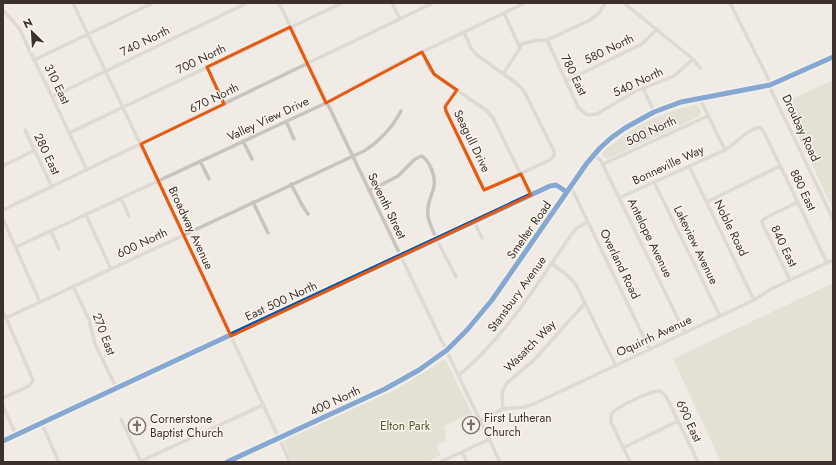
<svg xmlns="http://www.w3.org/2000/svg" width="836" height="465" viewBox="0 0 836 465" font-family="Jost,sans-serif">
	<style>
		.green { fill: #d1d6bf }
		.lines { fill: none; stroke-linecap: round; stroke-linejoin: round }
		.minor { stroke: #c9c3be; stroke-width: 3.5 }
		.cycleway-casing { stroke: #fbf5ee; stroke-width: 8 }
		.cycleway { stroke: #0057b8; stroke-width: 5 }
		.marked { fill: none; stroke: #e8590c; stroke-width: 3; stroke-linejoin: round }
		.labels { text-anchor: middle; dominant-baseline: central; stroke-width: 3; stroke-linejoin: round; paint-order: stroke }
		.street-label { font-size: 12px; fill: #3b302b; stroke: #fbf5ee }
		.poi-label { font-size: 12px; fill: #3b302b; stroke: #fbf5ee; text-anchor: start }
		.park-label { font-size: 12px; fill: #4a5a2e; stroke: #fbf5ee }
	</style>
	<rect width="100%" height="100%" fill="#f0ebe5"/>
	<path class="green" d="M833,80V209L783,103Z
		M696,105C700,107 701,110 701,114L698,117L612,157L607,159L602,156V153C630,128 659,112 696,105Z
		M833,283V462H721L673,359Z
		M445,359L472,413L444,426L446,441L436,446L441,455L427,462H293L283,441L399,388Z"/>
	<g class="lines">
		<path class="minor" d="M73,3L158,181L290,462
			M279,3L500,462
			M392,3L400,19
			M624,3L693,59L700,68
			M730,3L768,78L772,92L833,219
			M3,10L19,28L87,170
			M547,40L578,107L587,115L597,114L634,92L674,76L693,59
			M519,45L533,41L547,40L590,20L599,13L605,3
			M422,52L430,69L436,76L486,110L493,118L531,195
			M34,60L153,3
			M207,67L224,104
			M503,74L520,48L504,13
			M566,81L642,44L657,29
			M643,88L654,112
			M457,90L446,105V111L483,187L485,188L491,187L550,160L554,156V151L524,91L516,83L477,55L471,48L464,32
			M52,97L247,3
			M700,99L725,150
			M286,121L294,139
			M25,130L52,187
			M69,133L342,3
			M243,141L252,159
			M594,154L601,161L685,333
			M200,161L209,179
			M603,164L708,116
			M3,166L35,150
			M689,166L754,300
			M654,182L720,316
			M291,184L302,205L308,214
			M571,187L650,350
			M369,191L398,176L415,159L422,156C427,160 429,163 431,168C441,190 425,197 428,216C430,229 445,256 452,269L456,277
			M121,198L129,216
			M619,198L725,150C738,142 745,131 760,127L764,132L827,263
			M253,202L268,233
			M707,202L780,166
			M3,210L433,3
			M86,215L111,269
			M3,219L40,302
			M474,222L482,238
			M51,231L59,249
			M16,247L326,103L395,65L525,3
			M551,263L567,275L576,285L616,366
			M790,280L763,225L762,221L767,217L798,202
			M73,286L89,320L95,344L117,389
			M3,311L33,380L29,386L3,398
			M6,318L364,151C380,141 392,128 401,111
			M459,375C506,336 537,284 571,235L577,228L588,222
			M3,406L16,435
			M503,409L502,393L506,384L535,359L585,303
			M121,419L141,462
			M481,420L503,409L525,407L536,403L754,300L771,289L833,260
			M42,424L59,462
			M3,441L550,186L556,185L567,192
			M623,448L678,421
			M462,452L467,462
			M141,461L263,405
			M227,462L385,389L419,370L447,350L467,330L492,300L587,163L600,148L611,138L625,128L654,112L681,102L770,85L833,57
			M440,462L490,439
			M630,462L611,422V414C619,406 649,391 660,391L666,396L698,462"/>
		<defs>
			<path id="cycleway" d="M3,441L550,186L556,185L567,192
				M227,462L385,389L419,370L447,350L467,330L492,300L587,163L600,148L611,138L625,128L654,112L681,102L770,85L833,57"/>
		</defs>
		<use href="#cycleway" class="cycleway-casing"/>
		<use href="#cycleway" class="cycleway"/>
	</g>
	<path d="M0 0H836V465H0ZM290,27L326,103L422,52L434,74L457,90L445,107L446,111L484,190L521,174L531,195L231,336L141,144L224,104L207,67Z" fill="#f0ebe5" fill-opacity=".55" fill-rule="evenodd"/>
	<path class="marked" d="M290,27L326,103L422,52L434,74L457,90L445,107L446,111L484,190L521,174L531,195L231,336L141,144L224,104L207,67Z"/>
	<defs>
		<symbol id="church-ring" viewBox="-11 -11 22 22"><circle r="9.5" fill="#fbf5ee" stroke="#7a716c" stroke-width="1.5"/><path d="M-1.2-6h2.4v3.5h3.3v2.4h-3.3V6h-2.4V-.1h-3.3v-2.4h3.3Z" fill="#7a716c"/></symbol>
	</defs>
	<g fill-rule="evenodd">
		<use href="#church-ring" x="461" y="415" width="20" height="20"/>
		<use href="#church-ring" x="127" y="416" width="20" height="20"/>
	</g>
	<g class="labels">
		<g class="street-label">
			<text transform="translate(145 41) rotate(-26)">740 North</text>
			<text transform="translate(609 49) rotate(-26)">580 North</text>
			<text transform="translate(201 59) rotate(-26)">700 North</text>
			<text transform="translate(574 75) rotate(64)">780 East</text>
			<text transform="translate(638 82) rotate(-25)">540 North</text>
			<text transform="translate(57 84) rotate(64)">310 East</text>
			<text transform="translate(214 98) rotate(-26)">670 North</text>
			<text transform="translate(268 119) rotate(-25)">Valley View Drive</text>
			<text transform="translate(801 128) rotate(65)">Droubay Road</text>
			<text transform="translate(651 131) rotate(-25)">500 North</text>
			<text transform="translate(472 141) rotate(64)">Seagull Drive</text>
			<text transform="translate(47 154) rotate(64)">280 East</text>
			<text transform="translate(668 165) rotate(-25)">Bonneville Way</text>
			<text transform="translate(803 190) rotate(64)">880 East</text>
			<text transform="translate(387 206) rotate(64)">Seventh Street</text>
			<text transform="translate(191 228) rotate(65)">Broadway Avenue</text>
			<text transform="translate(731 228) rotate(64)">Noble Road</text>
			<text transform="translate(529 230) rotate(-55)">Smelter Road</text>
			<text transform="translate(650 238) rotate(64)">Antelope Avenue</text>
			<text transform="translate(142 243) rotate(-25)">600 North</text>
			<text transform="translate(696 245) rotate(64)">Lakeview Avenue</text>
			<text transform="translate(784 246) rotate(64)">840 East</text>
			<text transform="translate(620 264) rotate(64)">Overland Road</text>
			<text transform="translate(517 294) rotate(-54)">Stansbury Avenue</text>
			<text transform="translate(281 301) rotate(-25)">East 500 North</text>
			<text transform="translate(104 334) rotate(69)">270 East</text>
			<text transform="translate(654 336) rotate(-25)">Oquirrh Avenue</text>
			<text transform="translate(530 346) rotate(-45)">Wasatch Way</text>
			<text transform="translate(335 401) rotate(-25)">400 North</text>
			<text transform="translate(689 421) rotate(65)">690 East</text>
		</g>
		<g class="poi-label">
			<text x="484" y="418">First Lutheran<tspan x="484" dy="14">Church</tspan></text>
			<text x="150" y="419">Cornerstone<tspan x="150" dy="14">Baptist Church</tspan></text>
		</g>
		<g class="park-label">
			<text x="405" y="426">Elton Park</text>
		</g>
	</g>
	<rect width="836" height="465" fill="none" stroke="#3b302b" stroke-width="8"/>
	<g transform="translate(32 32) rotate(335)" stroke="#fbf5ee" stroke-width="3" paint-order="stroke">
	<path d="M0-3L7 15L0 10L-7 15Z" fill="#3b302b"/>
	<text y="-6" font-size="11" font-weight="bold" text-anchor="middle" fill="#3b302b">N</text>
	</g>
</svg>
